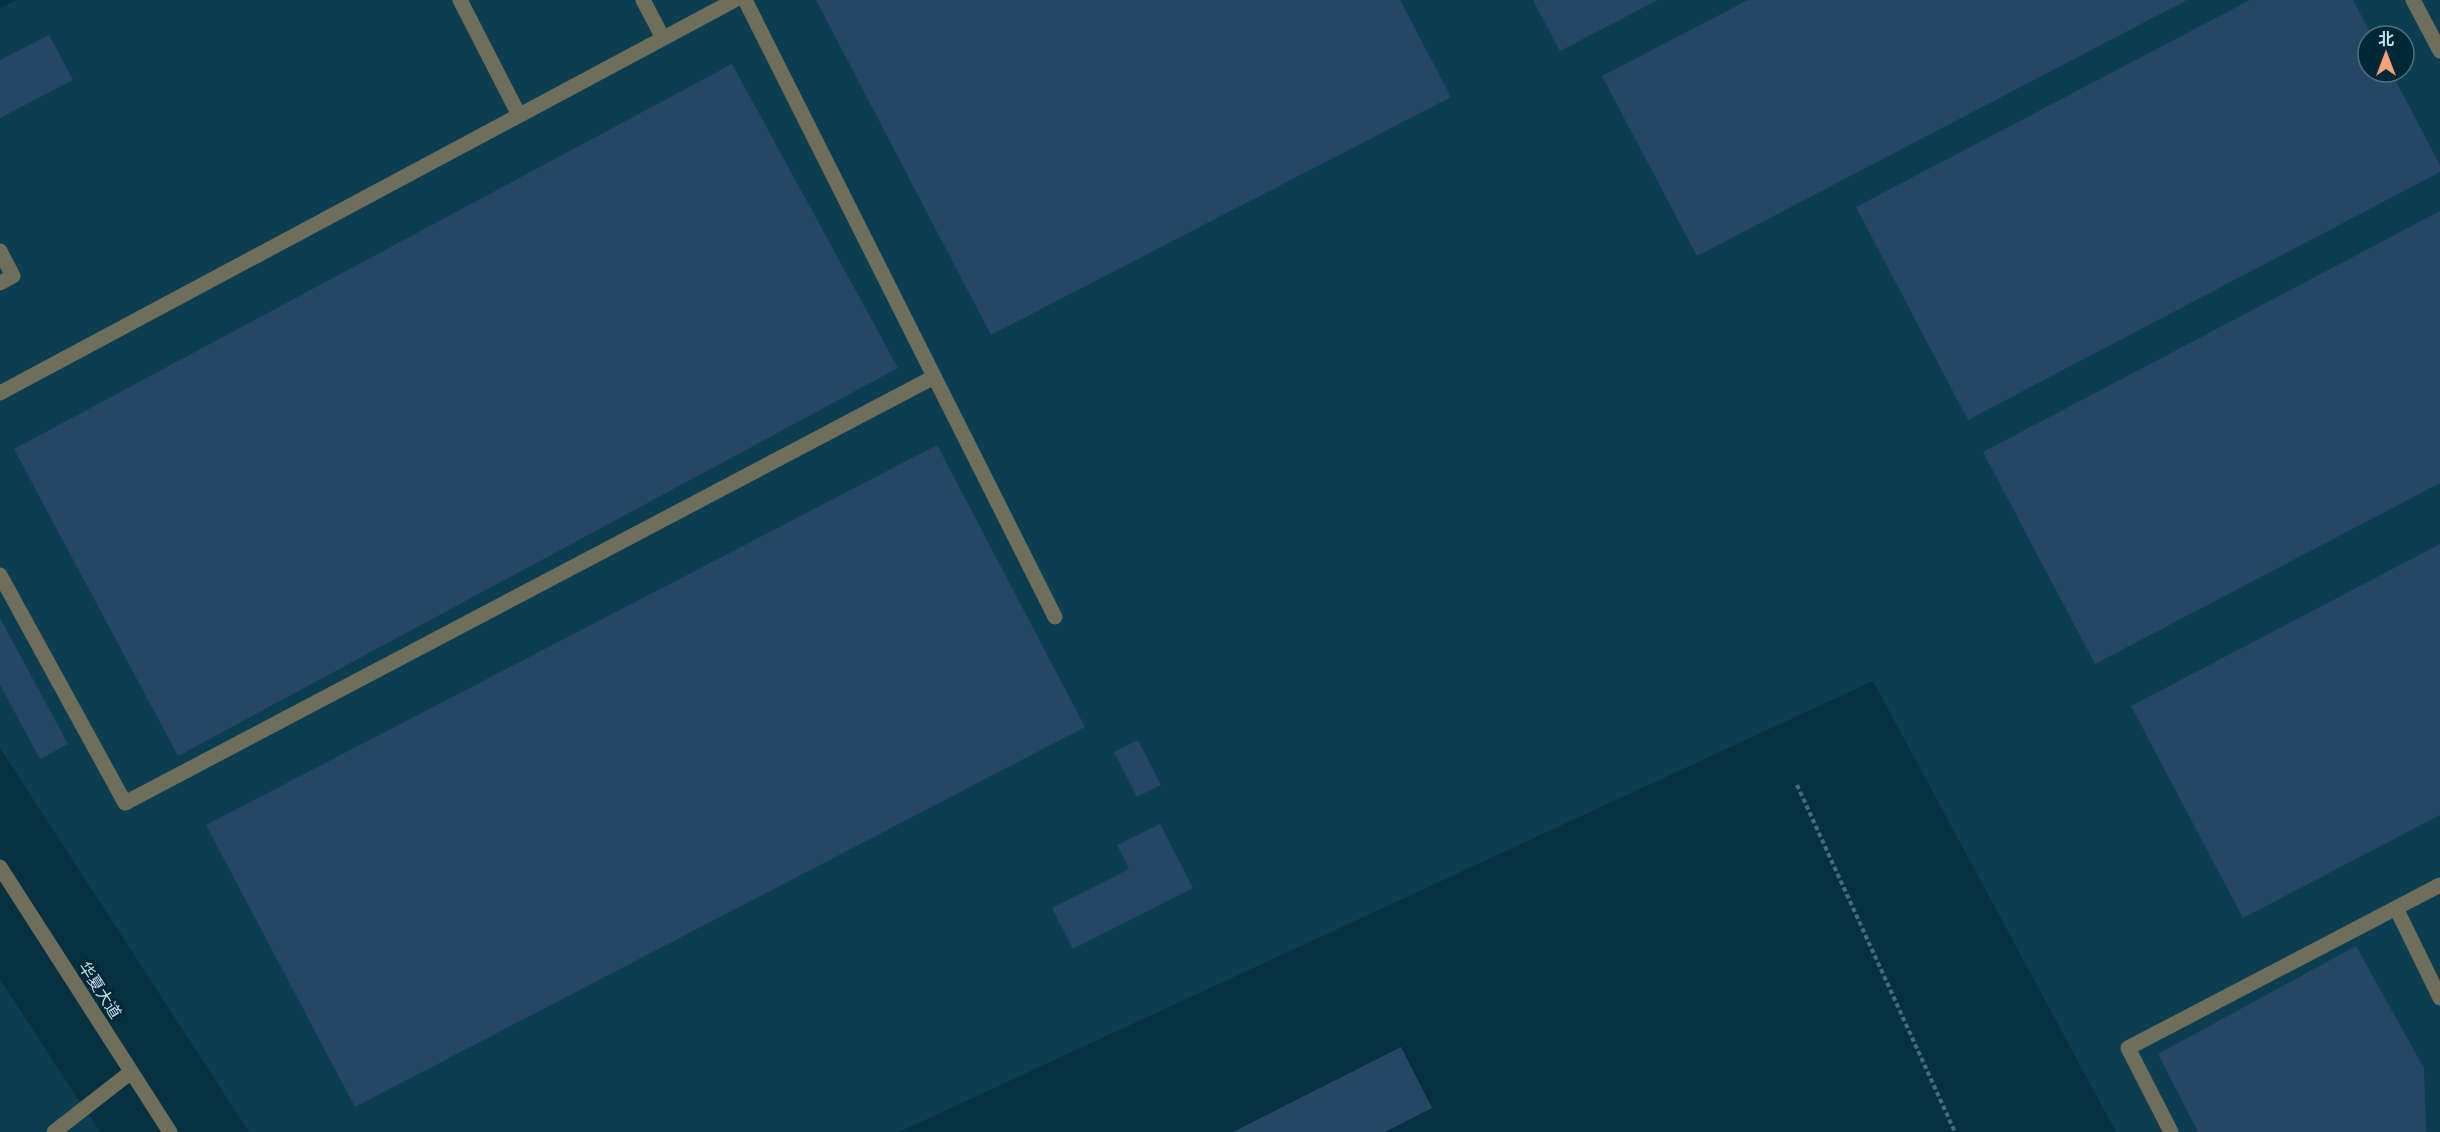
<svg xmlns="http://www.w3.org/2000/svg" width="2440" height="1132" viewBox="0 0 2440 1132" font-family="'Crimson Pro','Noto Sans SC',serif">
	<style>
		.built { fill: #0b3e51; fill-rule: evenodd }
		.building { fill: #264665 }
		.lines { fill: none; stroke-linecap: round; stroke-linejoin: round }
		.path { stroke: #466b7a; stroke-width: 4; stroke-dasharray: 4.5 3; stroke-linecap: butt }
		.minor { stroke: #6e6e5b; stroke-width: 15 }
		.labels { text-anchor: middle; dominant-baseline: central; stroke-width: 6; stroke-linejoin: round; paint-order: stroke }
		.street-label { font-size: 16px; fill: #c5dfec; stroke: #002736 }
	</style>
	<rect width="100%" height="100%" fill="#073141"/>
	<path class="built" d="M16,0H2440V1132H2116L1873,681L899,1132H249L0,748V8ZM2368,36H2404V72H2368Z
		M0,979L61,1073L100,1132H0Z"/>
	<path class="building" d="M816,0H1400L1451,97L991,335Z
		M1533,0H1658L1560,51Z
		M1748,0H2187L1697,256L1602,76Z
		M2250,0H2353L2372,36H2368V72H2391L2440,165V172L1968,420L1856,207Z
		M49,35L73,80L0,118V60Z
		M732,64L898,368L178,756L14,449Z
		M2440,211V483L2095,664L1983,452Z
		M937,445L1085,727L355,1107L206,825Z
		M2440,544V815L2243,918L2131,706Z
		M0,618L68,744L40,759L0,685Z
		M1138,740L1161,785L1137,797L1114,752Z
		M1160,824L1193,888L1073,949L1052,908L1129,869L1117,845Z
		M2356,946L2424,1068L2426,1132H2198L2158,1054Z
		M1401,1047L1432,1108L1385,1132H1233Z"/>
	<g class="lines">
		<path class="path" d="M1797,785L1955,1132"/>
		<path class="minor" d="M460,0L519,115
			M643,0L663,38
			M745,0L1055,617
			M2413,0L2440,51
			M0,251L13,276L0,283
			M0,393L735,0
			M0,575L125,803L934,377
			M0,867L170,1132
			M2396,908L2440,998
			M54,1132L131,1072
			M2171,1132L2128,1048L2440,885"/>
	</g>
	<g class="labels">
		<g class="street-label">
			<text transform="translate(100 990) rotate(57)">华夏大道</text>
		</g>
	</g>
	<g transform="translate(2386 54)"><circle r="28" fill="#002736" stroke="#4f717f" stroke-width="1.5"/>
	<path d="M0-4.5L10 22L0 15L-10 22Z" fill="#f0a378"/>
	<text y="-9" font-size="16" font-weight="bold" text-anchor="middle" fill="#c5dfec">北</text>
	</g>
</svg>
